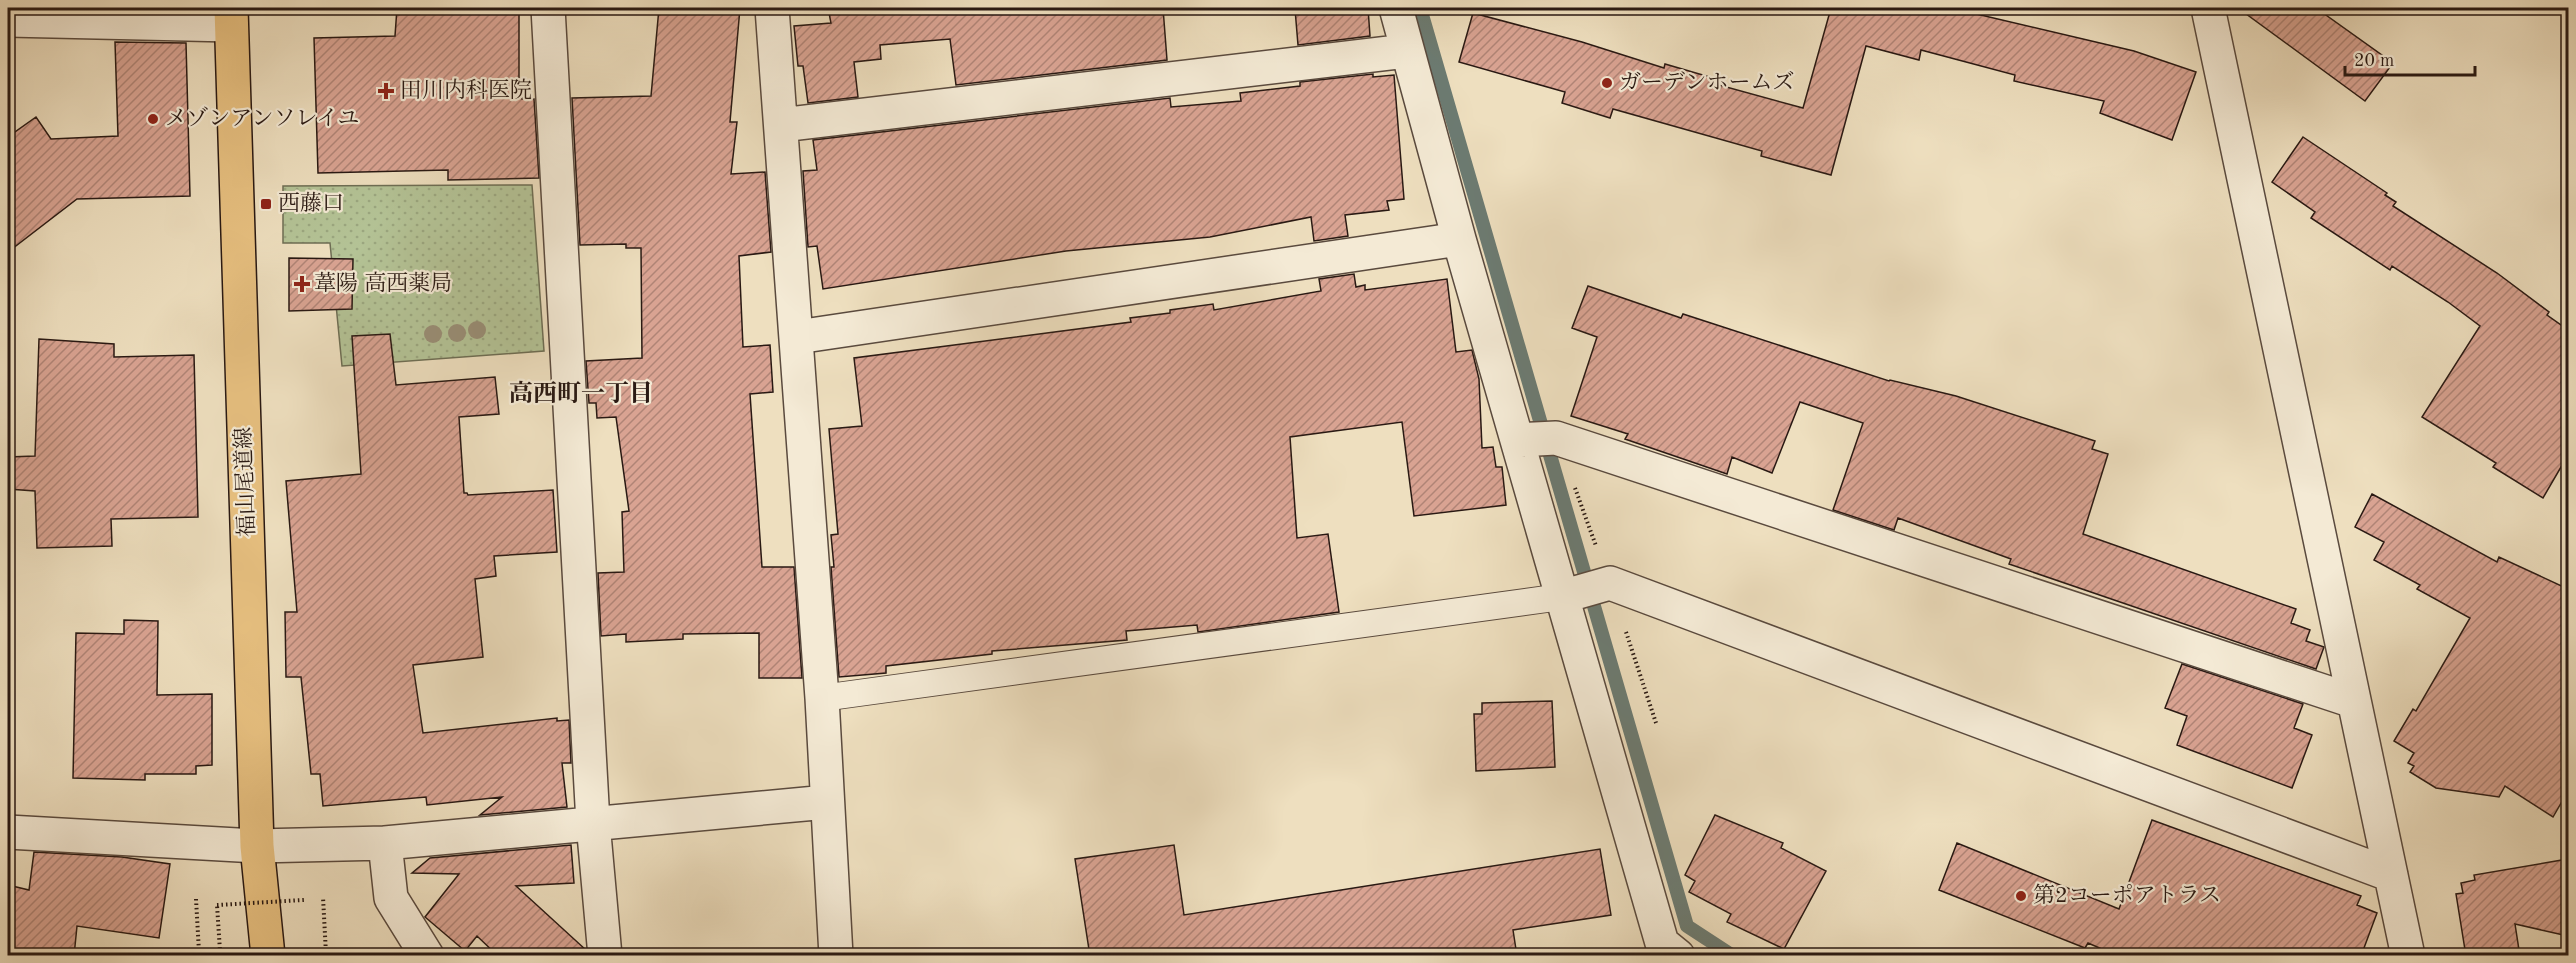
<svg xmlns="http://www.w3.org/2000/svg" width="2576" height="963" viewBox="0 0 2576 963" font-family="'Old Standard TT','Noto Serif JP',serif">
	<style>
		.park { fill: url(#park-dots); stroke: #6e6e54; stroke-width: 1.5 }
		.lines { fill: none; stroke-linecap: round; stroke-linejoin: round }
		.stream { stroke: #6c7b72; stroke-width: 14 }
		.building { fill: url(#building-hatch); stroke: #291913; stroke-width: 1.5 }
		.lane-casing { stroke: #5a4a3e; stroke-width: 28 }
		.street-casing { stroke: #5a4a3e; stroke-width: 36 }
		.primary-casing { stroke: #291913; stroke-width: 36 }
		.path { stroke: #291913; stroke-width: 4; stroke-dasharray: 1.5 3; stroke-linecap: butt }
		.lane { stroke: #f4ead5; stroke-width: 26 }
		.street { stroke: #f4ead5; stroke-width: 33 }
		.primary { stroke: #e7c080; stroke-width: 33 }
		.path-bridge { stroke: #291913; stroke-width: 4; stroke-dasharray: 1.5 3; stroke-linecap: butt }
		.tree { fill: #998e76 }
		.poi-dot { fill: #8f2418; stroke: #f4ead5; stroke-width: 2 }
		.labels { text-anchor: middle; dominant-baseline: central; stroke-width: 4.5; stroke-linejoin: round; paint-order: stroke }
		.poi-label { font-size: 22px; fill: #291913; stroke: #f4ead5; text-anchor: start }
		.street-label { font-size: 22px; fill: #291913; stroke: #f4ead5 }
		.neighbourhood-label { font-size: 24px; font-weight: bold; fill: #291913; stroke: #f4ead5 }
	</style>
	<defs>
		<pattern id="park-dots" width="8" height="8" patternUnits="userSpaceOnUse" patternTransform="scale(1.5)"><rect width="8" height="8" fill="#b4c396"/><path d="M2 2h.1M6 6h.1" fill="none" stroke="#9ba780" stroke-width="1.8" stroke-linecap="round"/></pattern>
		<pattern id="building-hatch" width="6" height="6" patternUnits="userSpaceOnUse" patternTransform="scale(1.5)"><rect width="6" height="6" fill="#d9a392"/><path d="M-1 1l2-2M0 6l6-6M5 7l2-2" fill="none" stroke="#b08476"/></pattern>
	</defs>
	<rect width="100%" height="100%" fill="#eedfbf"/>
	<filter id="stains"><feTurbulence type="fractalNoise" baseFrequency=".00333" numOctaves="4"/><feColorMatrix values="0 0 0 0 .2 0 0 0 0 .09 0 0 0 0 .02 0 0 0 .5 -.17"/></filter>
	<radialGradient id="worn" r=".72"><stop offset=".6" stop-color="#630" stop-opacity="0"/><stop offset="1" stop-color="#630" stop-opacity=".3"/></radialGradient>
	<path class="park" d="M532,185L544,351L342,366L330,243H283V186Z"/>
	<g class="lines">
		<path class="stream" d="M1420,8L1687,926L1733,956"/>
	</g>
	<path class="building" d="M397,8H519V84H521L522,99H534L539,178L448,180V170L318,173L314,38L395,36Z
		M659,8H740L730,122H737L731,174L765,172L771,252L739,256L743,347L770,345L773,392L750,394L762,567H794L802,678H759V633L683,634V639L626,642V634L601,636L598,573L624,572L622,512L629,511L616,417L597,418L596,403H589L586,361L642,358L641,248H626V244L580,245L572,98L651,96Z
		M828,8H1163L1167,60L956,85L950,39L880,45L881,59L854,62L858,97L808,103L803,66H798L794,26L831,23Z
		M1368,8L1370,36L1298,45L1295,9Z
		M1831,8H1951L2134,51L2196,72L2172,140L2100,113L2104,101L2014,81L2015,75L1921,50L1919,60L1866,46L1831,175L1761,156L1762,151L1613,109L1610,118L1562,103L1565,92L1459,62L1473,13L1582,42L1664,68L1665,64L1720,80L1719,85L1803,108Z
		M2238,8H2316L2393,63L2365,101Z
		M115,42L186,43L190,196L77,199L8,252V137L36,117L51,139L118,136Z
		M1373,74V77L1394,75L1404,199L1387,201L1389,210L1345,215L1348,236L1314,241L1311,217L1210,237L1066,251L823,289L817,246L808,247L803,171L817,170L813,140L1170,98L1171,107L1241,101L1240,93L1300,86V82Z
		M2303,137L2387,193L2385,195L2396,202L2393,206L2497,273L2549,312L2547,315L2568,330V455L2543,498L2493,467L2496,463L2422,417L2480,326L2448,302L2392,266L2390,270L2311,218L2315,212L2272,182Z
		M289,258L353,259L352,309L289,311Z
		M1354,274L1356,287L1365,285V290L1447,279L1456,352L1472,350L1479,379L1482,448L1493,447L1496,467H1502L1506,505L1414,516L1402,422L1290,437L1297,538L1328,534L1339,612L1198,632L1197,625L1126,631L1127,640L992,651V654L886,666V673L839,677L831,567H834L831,535L838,534L829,429L862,426L854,358L1131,322L1130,318L1170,313V310L1213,304L1214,310L1321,291L1319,279Z
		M1588,286L1681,318L1683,314L1889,381L1890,380L1956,396L2095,441L2092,449L2108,454L2083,534L2296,609L2291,623L2310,630L2306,641L2324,647L2316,669L2009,564L2011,559L1898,518L1894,530L1833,510L1863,423L1800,402L1772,473L1732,457L1727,474L1625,439L1628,434L1571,416L1597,337L1572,328Z
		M390,334L396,385L495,377L499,414L459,417L464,493H467L468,495L553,490L557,552L494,556L496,576L475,579L483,657L413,665L423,733L557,718V721L569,720L571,763H562L567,807L480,815L502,797L427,805L426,797L323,806L320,774H311L301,677H286L285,612H297L286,481L361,474L352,336Z
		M39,339L114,344V357L194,355L198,517L111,519L112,546L37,548L35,491L8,489V457L35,456Z
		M2372,494L2497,562L2499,557L2568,589V791L2553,817L2505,786L2499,797L2436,788L2410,772L2414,766L2408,763L2414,753L2394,741L2413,709L2416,711L2470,618L2417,589L2420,585L2374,560L2384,542L2355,527Z
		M124,620L158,621L157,695L212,694V765L196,766V774H145V780L73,778L76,633L124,634Z
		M2182,664L2303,704L2294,728L2312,735L2292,788L2177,745L2187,716L2165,708Z
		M1552,701L1555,767L1476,771L1474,714H1482V703Z
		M1715,815L1783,843L1781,848L1826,871L1784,949L1727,922L1731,914L1689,892L1695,881L1685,875Z
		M2152,820L2361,896L2357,905L2377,913L2361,956H2118L2088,943L2085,948L1939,890L1957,843L2119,909Z
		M571,845L574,883L516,886L586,950V956H498L477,936L465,951L425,917L459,874L412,873L430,858Z
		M1174,845L1184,915L1600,849L1611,915L1513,930L1517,956H1090L1075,859Z
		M34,852L122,857L170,864L159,938L77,926L74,956H8V885L29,890Z
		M2568,859V936L2515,924L2519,950L2487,956H2466L2456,894L2463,893L2461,883L2475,880L2474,875Z"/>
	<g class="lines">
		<defs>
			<path id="lane" d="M822,698L1561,597"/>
			<path id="street" d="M548,8L593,823L605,956
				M772,8L822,698L836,956
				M1396,8L1459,239L1662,943L1678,956
				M2208,8L2408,956
				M8,20L231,25
				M781,125L1406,51
				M797,337L1459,239
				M1517,440L1556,438L2353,701
				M1561,597L1610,583L2391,875
				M8,832L257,846L385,843L827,802
				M385,843L391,898L427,956"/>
			<path id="primary" d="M231,8L257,846L268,956"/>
		</defs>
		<use href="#lane" class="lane-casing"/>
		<use href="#street" class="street-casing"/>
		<use href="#primary" class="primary-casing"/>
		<path class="path" d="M1575,488L1596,546
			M1626,632L1656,723
			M196,899L199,952L220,951L217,905
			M307,954H326L323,897"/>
		<use href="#lane" class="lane"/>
		<use href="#street" class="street"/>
		<use href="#primary" class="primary"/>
		<path class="path-bridge" d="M217,905L304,900"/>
	</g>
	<g class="tree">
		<circle cx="477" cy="330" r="9"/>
		<circle cx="457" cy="333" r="9"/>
		<circle cx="433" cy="334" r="9"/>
	</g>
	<g class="poi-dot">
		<circle cx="1607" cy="83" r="6"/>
		<path d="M383 82h6v6h6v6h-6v6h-6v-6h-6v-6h6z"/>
		<circle cx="153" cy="119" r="6"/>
		<rect x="260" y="198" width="12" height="12" rx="3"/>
		<path d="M299 275h6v6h6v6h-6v6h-6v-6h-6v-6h6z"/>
		<circle cx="2021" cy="896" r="6"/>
	</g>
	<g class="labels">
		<g class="poi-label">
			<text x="1619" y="83">ガーデンホームズ</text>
			<text x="400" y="91">田川内科医院</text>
			<text x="165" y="119">メゾンアンソレイユ</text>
			<text x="278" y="204">西藤口</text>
			<text x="314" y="284">葦陽 高西薬局</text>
			<text x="2033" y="896">第2コーポアトラス</text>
		</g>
		<g class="street-label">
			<text transform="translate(246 482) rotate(-92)">福山尾道線</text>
		</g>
		<g class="neighbourhood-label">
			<text x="581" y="395">高西町一丁目</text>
		</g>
	</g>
	<rect width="2576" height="963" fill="none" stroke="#eedfbf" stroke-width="30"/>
	<rect x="9" y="9" width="2558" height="945" fill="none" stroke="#291913" stroke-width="3"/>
	<rect x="15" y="15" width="2546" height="933" fill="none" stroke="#291913" stroke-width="1.5"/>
	<path d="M2345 66v9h130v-9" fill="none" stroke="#291913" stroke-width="3"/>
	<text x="2354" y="66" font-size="18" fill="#291913" stroke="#f4ead5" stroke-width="4.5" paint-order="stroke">20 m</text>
	<rect width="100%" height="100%" filter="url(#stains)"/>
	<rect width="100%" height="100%" fill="url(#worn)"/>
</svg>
